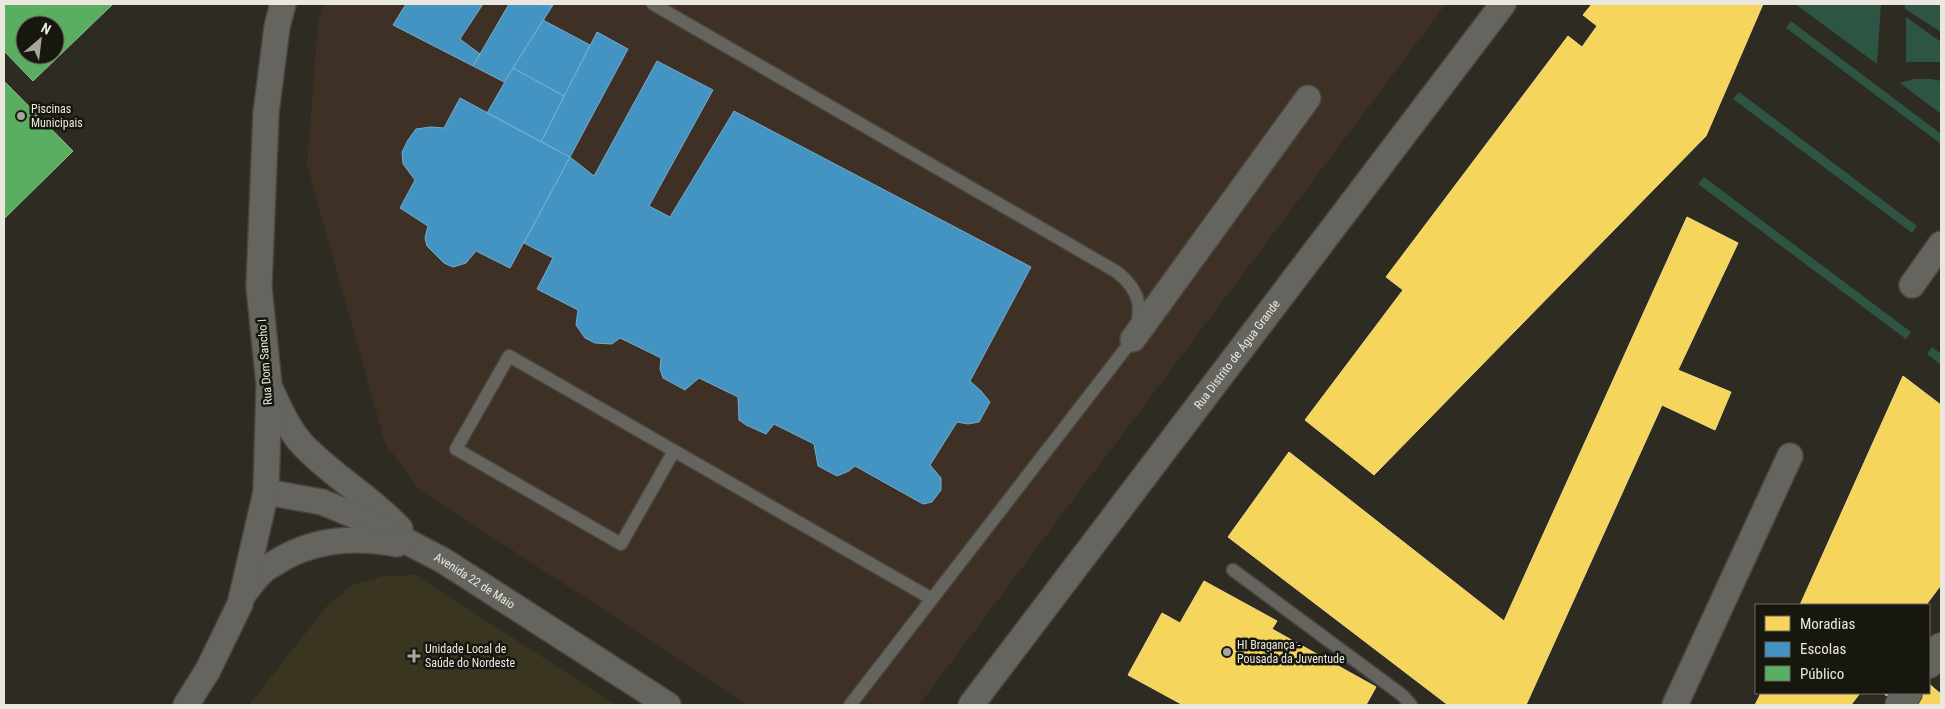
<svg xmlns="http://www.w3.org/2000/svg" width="1945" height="709" viewBox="0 0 1945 709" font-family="'Roboto Condensed',sans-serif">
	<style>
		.built { fill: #3a3521 }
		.education { fill: #3e3025 }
		.green { fill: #2e5543 }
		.homes { fill: #f6d55c; stroke: #f2db83 }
		.schools { fill: #4393c3; stroke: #75accb }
		.public { fill: #5aae61; stroke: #85bf86; fill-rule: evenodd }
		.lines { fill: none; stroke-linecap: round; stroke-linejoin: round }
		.service-casing { stroke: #48463e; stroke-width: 15 }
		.minor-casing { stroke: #48463e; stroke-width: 28 }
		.tertiary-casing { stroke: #48463e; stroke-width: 30 }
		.service { stroke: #65645e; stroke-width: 12 }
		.minor { stroke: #65645e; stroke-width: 25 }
		.tertiary { stroke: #65645e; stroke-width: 28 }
		.poi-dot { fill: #a8a69c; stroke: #17160f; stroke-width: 2 }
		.labels { text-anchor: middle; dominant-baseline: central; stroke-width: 5; stroke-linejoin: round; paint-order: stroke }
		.poi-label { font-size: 12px; fill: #eae8de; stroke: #17160f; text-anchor: start }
		.street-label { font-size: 12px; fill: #eae8de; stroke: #17160f }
	</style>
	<rect width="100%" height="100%" fill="#2d2b22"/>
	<path class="built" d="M416,575L616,705H249L326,607L352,585L384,576Z"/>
	<path class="education" d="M323,4H1446L919,705H748L418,488L385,443L307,165L318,23Z"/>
	<path class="green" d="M1795,4H1881L1877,64Z
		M1905,4H1941V32L1905,9Z
		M1906,17L1941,42V62H1906Z
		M1791,21L1941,134V144L1786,28Z
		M1914,79H1931L1941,81V114L1900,83Z
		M1739,92L1917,226L1912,233L1733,99Z
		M1704,177L1911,332L1906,339L1698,184Z
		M1932,347L1941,354V365L1927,354Z"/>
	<path class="homes" d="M1592,4H1763L1706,136L1374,475L1305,420L1403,290L1386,277L1568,36L1582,47L1597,26L1583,15Z
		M1687,217L1738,243L1678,370L1731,392L1715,430L1662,405L1526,705H1448L1228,537L1289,452L1504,621Z
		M1903,376L1941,405V585L1926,605H1800Z
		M1204,581L1277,621L1272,629L1376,687L1366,705H1183L1128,675L1162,613L1180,623Z
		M1929,684L1941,694V705H1899L1883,693H1929Z
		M1761,693H1860L1851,705H1755Z"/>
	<path class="schools" d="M406,4H483L460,39L480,54L473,66L393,25Z
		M509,4L553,5L504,82L473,66Z
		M543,20L590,45L564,96L513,68Z
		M597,32L628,49L570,157L541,142Z
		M657,61L713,90L649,206L670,217L734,111L1031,267L970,381L981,391L990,402L979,422L968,424L957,422L930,465L941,478V490L932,502L923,504L855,466L849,471L837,476L818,466L814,444L774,424L766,434L746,425L739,420L738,397L699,378L685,390L663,378L660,369L661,358L620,338L612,344L595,343L585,338L576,325L578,310L537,289L553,258L524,243L570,157L594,176Z
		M513,68L564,96L541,142L487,113Z
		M460,98L570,157L510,268L476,251L466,263L453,267L444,263L427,246L425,238L428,226L400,208L415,180L403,164L402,152L408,140L416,129L431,127L444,128Z"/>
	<path class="public" d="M4,4H113L33,81L4,51ZM25,25H55V55H25Z
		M4,81L73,151L4,219Z"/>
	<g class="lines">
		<defs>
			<path id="service" d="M653,4L1117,272C1142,292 1143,310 1133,339L850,705
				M674,451L621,544L456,449L509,356L932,599
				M1233,570L1402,695L1411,705"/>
			<g id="minor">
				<path d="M1912,285L1941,244"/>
				<path d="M1133,339L1308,98"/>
				<path d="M270,388C279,407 288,429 303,445C332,476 371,497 400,529"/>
				<path id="s1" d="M266,492L322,502L368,521L444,561L668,705"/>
				<path d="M243,595C248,588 254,580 260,574C264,569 270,566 275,563C312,539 355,536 397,544"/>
				<path d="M186,705L208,670L240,604L266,492L269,385L259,287L266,113L277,27L283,4"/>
				<path id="s2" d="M971,705L1503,4"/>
				<path d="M1675,705L1790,456"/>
			</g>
			<path id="tertiary" d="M1929,664L1941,647
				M1899,705L1908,693"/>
		</defs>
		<use href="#service" class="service-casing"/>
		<use href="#minor" class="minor-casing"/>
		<use href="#tertiary" class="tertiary-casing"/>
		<use href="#service" class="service"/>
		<use href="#minor" class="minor"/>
		<use href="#tertiary" class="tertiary"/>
	</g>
	<g class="poi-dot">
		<circle cx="21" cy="116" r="5"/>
		<circle cx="1227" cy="652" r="5"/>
		<path d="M411.5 648.5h5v5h5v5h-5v5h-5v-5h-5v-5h5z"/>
	</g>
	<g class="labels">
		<g class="poi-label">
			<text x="31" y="109">Piscinas<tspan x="31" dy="14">Municipais</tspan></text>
			<text x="1237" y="645">HI Bragança -<tspan x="1237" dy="14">Pousada da Juventude</tspan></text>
			<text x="425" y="649">Unidade Local de<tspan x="425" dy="14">Saúde do Nordeste</tspan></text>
		</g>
		<g class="street-label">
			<text stroke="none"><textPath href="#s2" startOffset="440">Rua Distrito de Água Grande</textPath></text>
			<text transform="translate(265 362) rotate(-94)">Rua Dom Sancho I</text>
			<text stroke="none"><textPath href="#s1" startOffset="229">Avenida 22 de Maio</textPath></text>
		</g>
	</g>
	<rect width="1945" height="709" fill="none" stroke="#eae8de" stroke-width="10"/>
	<rect x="1755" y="604" width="175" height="90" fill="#17160f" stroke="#6b6a62"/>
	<rect x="1765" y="616" width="25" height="15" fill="#f6d55c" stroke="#6b6a62"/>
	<text x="1800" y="629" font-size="15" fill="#eae8de">Moradias</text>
	<rect x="1765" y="642" width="25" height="15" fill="#4393c3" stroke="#6b6a62"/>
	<text x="1800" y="654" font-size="15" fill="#eae8de">Escolas</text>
	<rect x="1765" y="666" width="25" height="15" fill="#5aae61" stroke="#6b6a62"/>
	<text x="1800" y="679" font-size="15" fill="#eae8de">Público</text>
	<g transform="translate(40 40) rotate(28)"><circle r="24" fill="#17160f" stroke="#6b6a62"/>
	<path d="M0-4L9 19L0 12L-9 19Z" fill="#a8a69c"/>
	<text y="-8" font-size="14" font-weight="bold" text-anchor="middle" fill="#eae8de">N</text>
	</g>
</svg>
